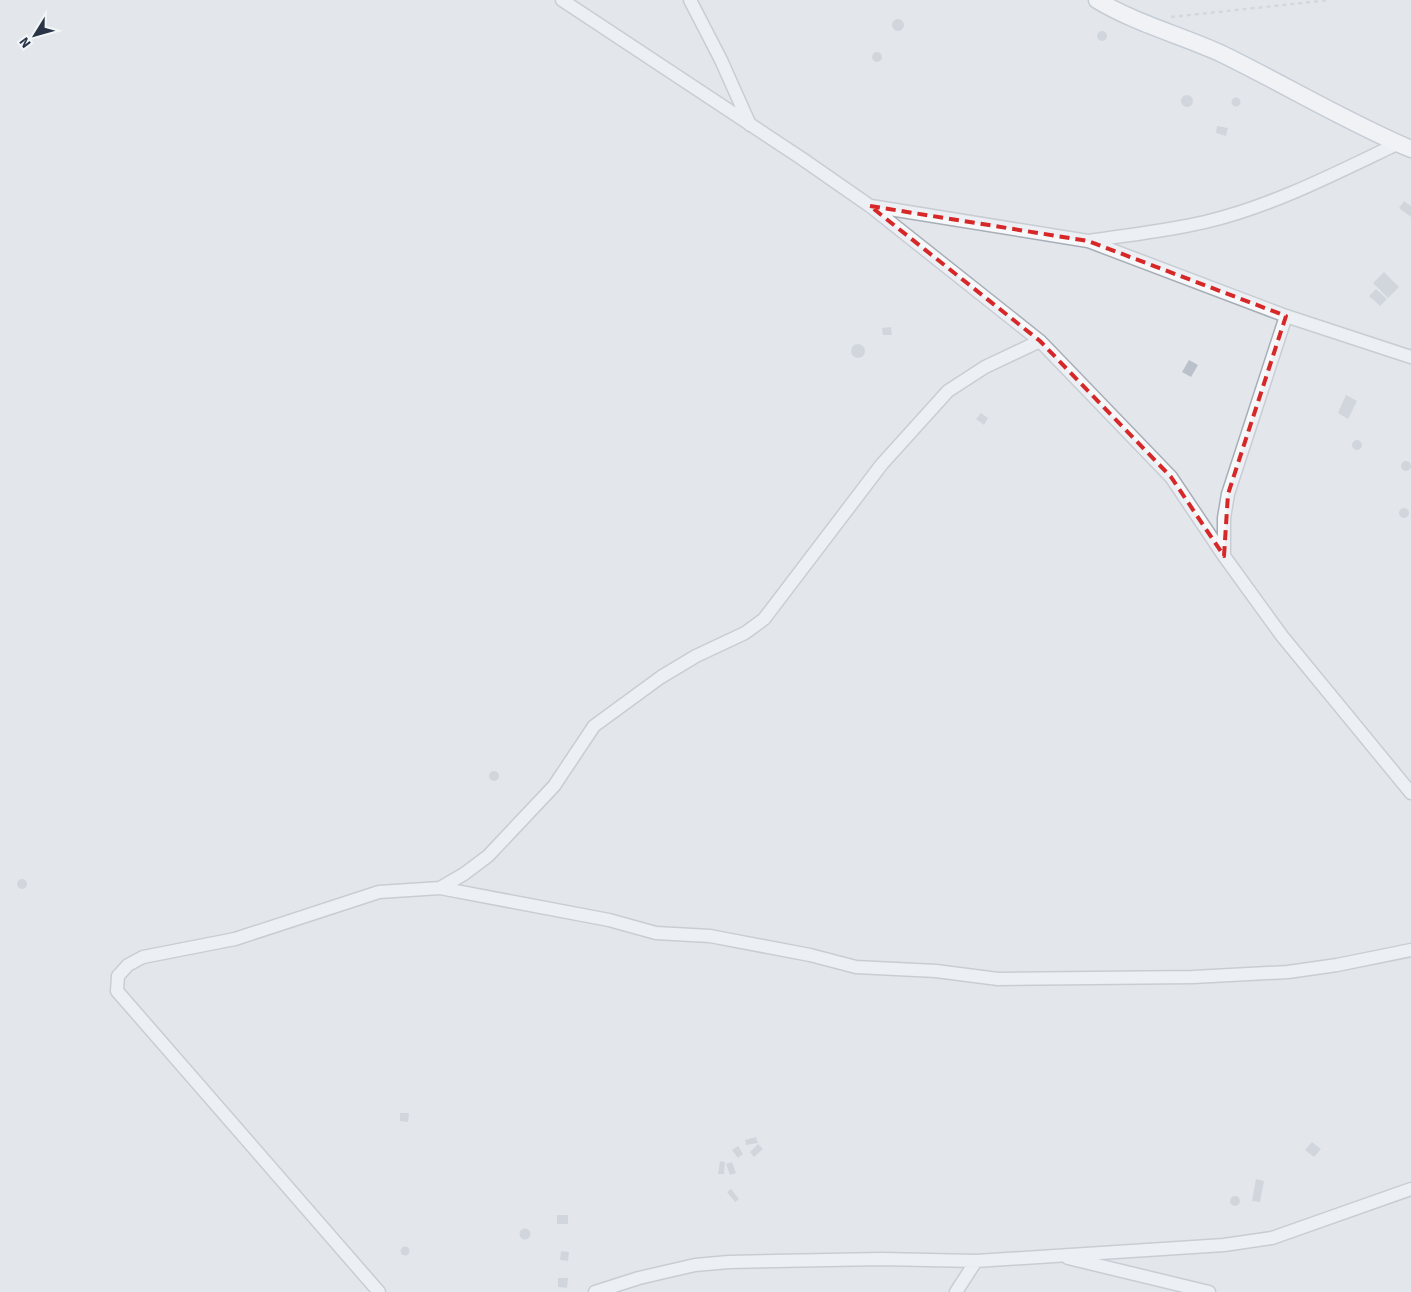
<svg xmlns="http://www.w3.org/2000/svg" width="1411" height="1292" viewBox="0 0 1411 1292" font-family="'Source Sans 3',sans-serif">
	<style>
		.building { fill: #bac1cb }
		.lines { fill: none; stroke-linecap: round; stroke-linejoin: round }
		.minor-casing { stroke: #a7aeb7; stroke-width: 15 }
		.major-casing { stroke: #a1acb9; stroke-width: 19 }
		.path { stroke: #c1c5cb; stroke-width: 2.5; stroke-dasharray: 4 4; stroke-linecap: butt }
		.minor { stroke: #f6f8fa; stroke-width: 12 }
		.major { stroke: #fff; stroke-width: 16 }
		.marked { fill: none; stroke: #d62828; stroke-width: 4; stroke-dasharray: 10 6; stroke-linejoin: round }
	</style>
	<rect width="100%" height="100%" fill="#e3e7ec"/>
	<path class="building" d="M892 25a6 6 0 1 1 12 0a6 6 0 1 1-12 0Z
		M1097 36a5 5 0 1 1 10 0a5 5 0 1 1-10 0Z
		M872 57a5 5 0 1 1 10 0a5 5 0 1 1-10 0Z
		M1181 101a6 6 0 1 1 12 0a6 6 0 1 1-12 0Z
		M1231.5 102a4.5 4.5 0 1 1 9 0a4.5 4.5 0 1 1-9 0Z
		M1217,126L1228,128L1226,136L1216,133Z
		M1404,201L1411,206V217L1399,208Z
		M1384,272L1399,287L1388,298L1373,283Z
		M1376,289L1387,299L1380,306L1369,296Z
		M891,327L892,335H883L882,328Z
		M851 351a7 7 0 1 1 14 0a7 7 0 1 1-14 0Z
		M1189,360L1198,365L1191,377L1182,372Z
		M1346,395L1357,401L1348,419L1338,413Z
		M981,413L988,418L984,425L976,419Z
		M1352 445a5 5 0 1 1 10 0a5 5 0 1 1-10 0Z
		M1401 466a5 5 0 1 1 10 0a5 5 0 1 1-10 0Z
		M1399 513a5 5 0 1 1 10 0a5 5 0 1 1-10 0Z
		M489 776a5 5 0 1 1 10 0a5 5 0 1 1-10 0Z
		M17 884a5 5 0 1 1 10 0a5 5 0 1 1-10 0Z
		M400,1113H409L408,1122L400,1121Z
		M756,1137L758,1143L746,1145L745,1140Z
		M1312,1142L1321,1149L1314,1157L1305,1150Z
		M758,1144L763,1149L754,1157L750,1152Z
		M738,1146L743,1154L738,1158L732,1150Z
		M720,1161L725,1162L724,1174H718Z
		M732,1162L736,1173L730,1175L726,1164Z
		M1256,1179L1264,1181L1260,1202L1252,1201Z
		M731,1189L739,1199L735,1202L727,1192Z
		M1230 1201a5 5 0 1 1 10 0a5 5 0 1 1-10 0Z
		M557,1215H568V1224H557Z
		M519.5 1234a5.5 5.5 0 1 1 11 0a5.5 5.5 0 1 1-11 0Z
		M400.5 1251a4.5 4.5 0 1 1 9 0a4.5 4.5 0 1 1-9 0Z
		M561,1251L569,1252L568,1261L560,1260Z
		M558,1278H568L567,1288L558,1287Z"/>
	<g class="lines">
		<defs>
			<path id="minor" d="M562,0L801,158L870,206L1040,341L1171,477L1224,556L1282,636L1411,793
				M690,0L721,60L750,125
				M871,206L1088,241L1286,316L1411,357
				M1089,241C1127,235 1167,231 1205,222C1273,206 1336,173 1399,143
				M1224,556V518L1228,494L1286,316
				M440,888L609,920L656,933L710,936L810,955L856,967L936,971L998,979L1193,977L1288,972L1337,965L1411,950
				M1068,1258L1209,1292
				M379,1292L117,991L118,976L128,965L143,957L235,939L379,892L440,888L464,874L488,856L554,786L594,726L661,677L696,656L745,633L764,619L882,464L948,391L985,367L1040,341
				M595,1292L639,1278L695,1265L729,1262L881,1259L976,1261L1224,1245L1272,1238L1411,1189
				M956,1292L976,1261"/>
			<path id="major" d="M1097,0C1135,23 1180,35 1220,53C1284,84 1345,121 1411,149"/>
		</defs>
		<use href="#minor" class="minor-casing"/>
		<use href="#major" class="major-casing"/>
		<path class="path" d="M1171,17L1330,0"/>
		<use href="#minor" class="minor"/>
		<use href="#major" class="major"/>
	</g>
	<path d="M0 0H1411V1292H0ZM870,206L1088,241L1286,316L1228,494L1224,556L1171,477L1040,341Z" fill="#e3e7ec" fill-opacity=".55" fill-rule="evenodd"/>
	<path class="marked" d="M870,206L1088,241L1286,316L1228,494L1224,556L1171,477L1040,341Z"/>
	<g transform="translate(35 35) rotate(233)" stroke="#f3f6f9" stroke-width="4" paint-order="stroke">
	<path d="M0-4L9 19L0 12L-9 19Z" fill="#293547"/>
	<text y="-8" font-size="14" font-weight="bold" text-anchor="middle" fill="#293547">N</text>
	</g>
</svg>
